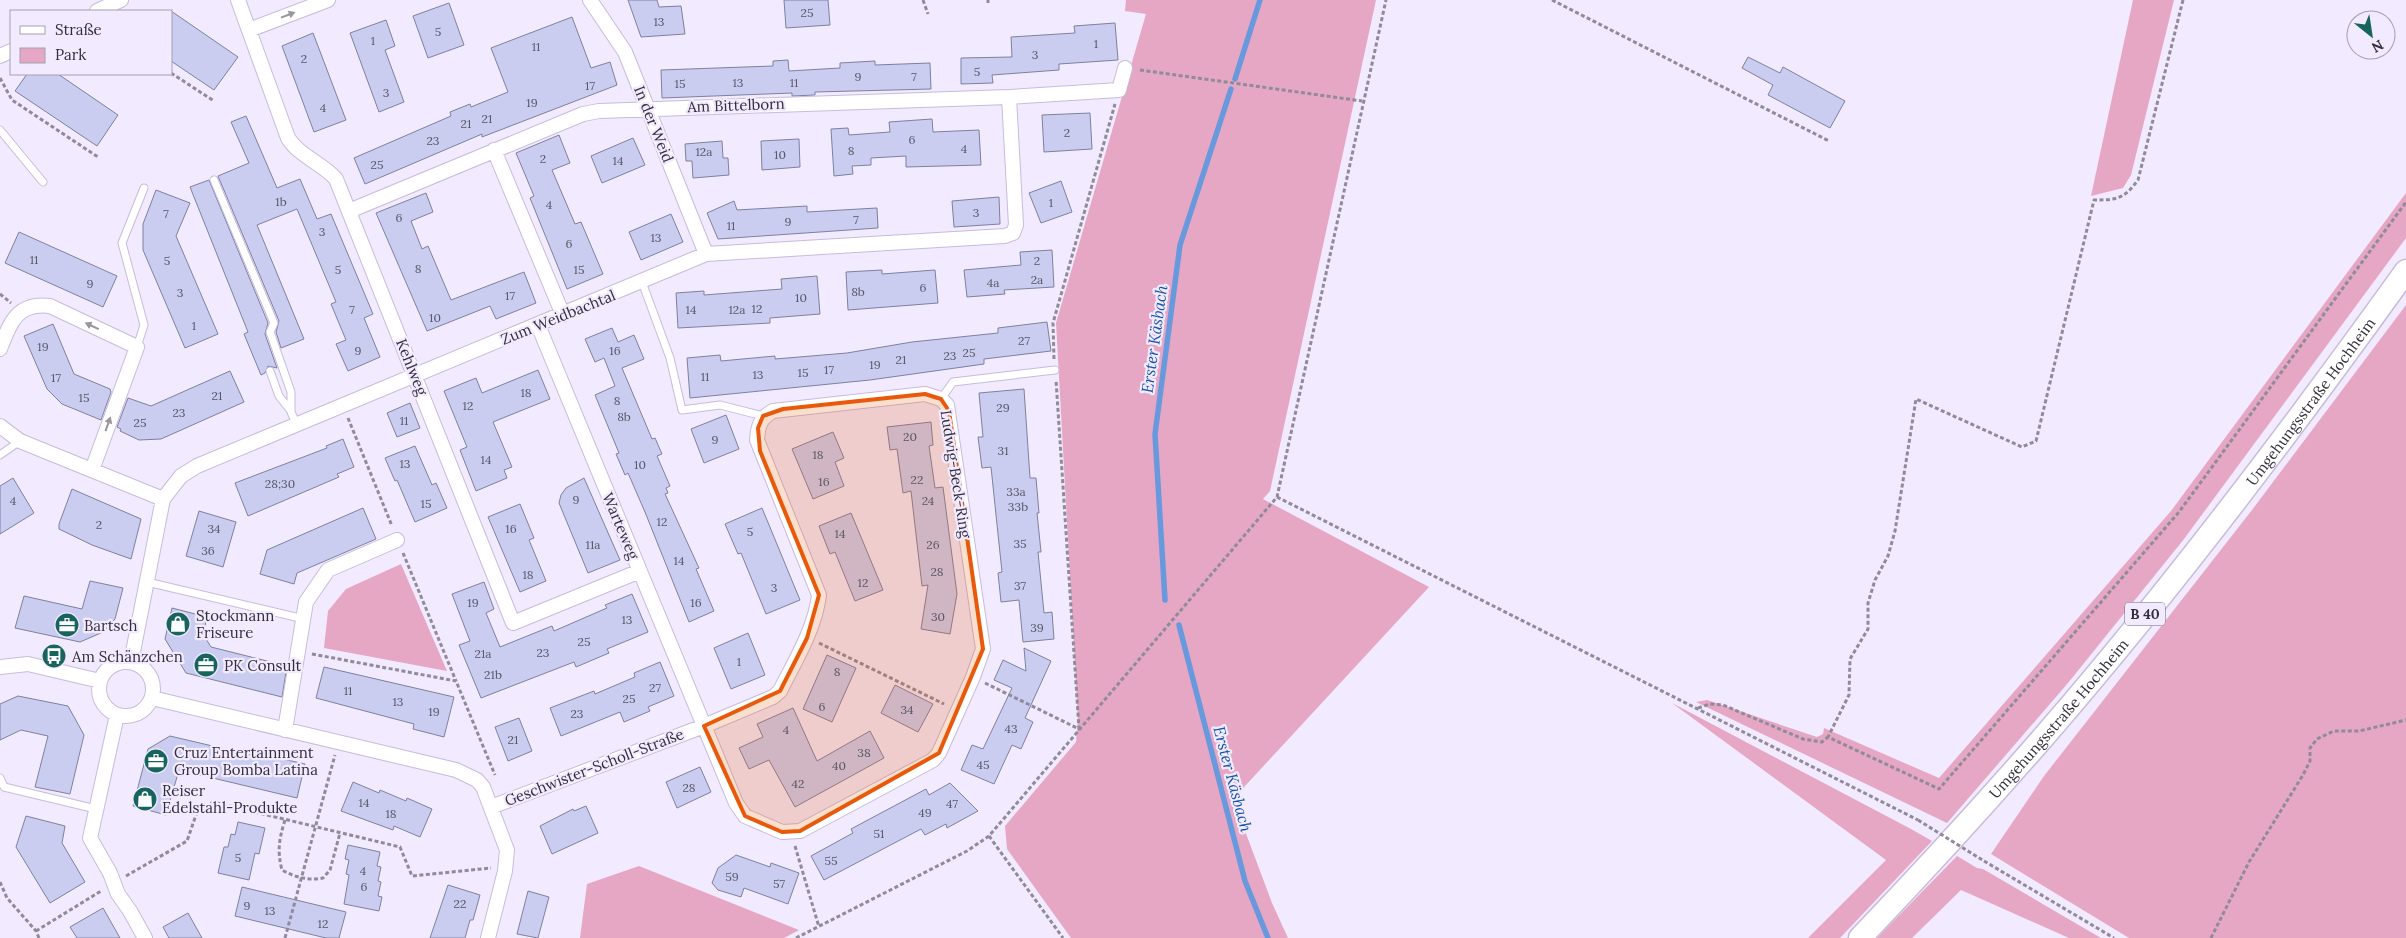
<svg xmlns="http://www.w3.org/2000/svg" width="2406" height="938" viewBox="0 0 2406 938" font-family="Lora,serif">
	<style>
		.green { fill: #e5a7c4 }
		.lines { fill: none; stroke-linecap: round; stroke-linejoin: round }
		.stream { stroke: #6999dd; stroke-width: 5.5 }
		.building { fill: #cacdf0; stroke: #7d80a0 }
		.service-casing { stroke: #c8bbdc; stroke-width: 9 }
		.minor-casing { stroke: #c8bbdc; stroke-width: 16 }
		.primary-casing { stroke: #c8bbdc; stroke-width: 25 }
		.path { stroke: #908a9a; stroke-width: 3; stroke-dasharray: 4 2.5; stroke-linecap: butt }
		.service { stroke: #fff; stroke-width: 7 }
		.minor { stroke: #fff; stroke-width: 14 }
		.primary { stroke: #fff; stroke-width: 22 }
		.path-bridge { stroke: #908a9a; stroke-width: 3; stroke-dasharray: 4 2.5; stroke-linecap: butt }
		.oneway { fill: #99969d }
		.marked { fill: #e8590c; fill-opacity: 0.2; stroke: #e8590c; stroke-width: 4; stroke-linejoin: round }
		.labels { text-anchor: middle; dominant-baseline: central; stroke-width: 4.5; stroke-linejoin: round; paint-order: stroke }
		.number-label { font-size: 12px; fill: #595668 }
		.shield { fill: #f2eafe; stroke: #6c6676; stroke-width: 1 }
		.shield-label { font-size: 14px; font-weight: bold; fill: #332e3b }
		.street-label { font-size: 15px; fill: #332e3b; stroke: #f2eafe }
		.poi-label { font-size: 15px; fill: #332e3b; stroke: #f2eafe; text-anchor: start }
		.water-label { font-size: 16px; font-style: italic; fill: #1654a5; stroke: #f2eafe }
	</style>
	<rect width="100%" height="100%" fill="#f2eafe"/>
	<path class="green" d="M1126,0H1376L1270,491L1263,499L1429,587L1233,799L1272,903L1288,938H1071L1007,849L1005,826L1076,742L1078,720L1056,323L1146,14L1125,11Z
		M2133,0H2174L2131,175L2123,188L2091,196Z
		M2406,193V238L2184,539L2068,683L1947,823L1696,702L1707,700L1817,737L1823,734L1824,728L1939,778L2171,511Z
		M2406,305V938H2129L1991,854L2044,776L2252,510Z
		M401,564L447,671L324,648L328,611L346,589Z
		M1672,703L1911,829L1932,841L1840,938H1808L1886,860Z
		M1957,856L1977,868L1983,869L2101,938H2069L1961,890L1912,938H1877Z
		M639,866L799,930L784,938H580L587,884Z"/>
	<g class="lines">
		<path class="stream" d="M1235,79L1260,0
			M1165,600L1155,434L1180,245L1231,89
			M1179,625L1245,881L1268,938"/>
	</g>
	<path class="building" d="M628,0H657L659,7L681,6L685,34L641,37Z
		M784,0H828L830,25L786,28Z
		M449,3L464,45L428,58L413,16Z
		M171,11L238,57L214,90L171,61Z
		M572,17L591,68L610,62L617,85L482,137V134L365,184L354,158L451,116L450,112L470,104L471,107L508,92L491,48Z
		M386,20L395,46L385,50L404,102L379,112L350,33Z
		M1115,23L1118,60L1059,64V70L992,75L993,83L961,84V58L1012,57L1011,37L1075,33L1074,26Z
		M313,33L346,120L314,132L282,46Z
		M1748,57L1780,73L1783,67L1845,101L1830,128L1768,95L1773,85L1742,68Z
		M788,60L789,71L840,68V63L875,61V65L930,63L931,89L815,92V95L792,96V93L662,98L661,70L773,66V61Z
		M27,74H58L118,115L97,146L15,91Z
		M1090,113L1092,149L1044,152L1042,115Z
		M246,116L277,188L300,179L317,219L331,214L373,314L364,318L380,357L348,371L336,344L346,340L331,304L336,302L297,209L257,225L304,339L281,348L276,332L279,321L218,176L249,163L231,122Z
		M932,119L933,132L979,130L981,165L906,167V156L871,158V165L852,166L853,174L834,176L831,129L848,128L849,135L890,132L889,122Z
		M559,135L570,163L552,170L575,224L581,222L603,274L567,289L530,198L534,196L516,153Z
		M633,138L645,165L602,183L591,156Z
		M799,139L800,167L762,170L761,141Z
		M722,141L723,158H728L729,175L693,178L692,161H686L685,144Z
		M209,180L268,323L265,334L277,368L268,366L265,373L261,375L244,334L248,332L190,187Z
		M1061,181L1072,212L1041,223L1029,193Z
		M156,190L190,203L176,236L218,334L185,348L143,250V224Z
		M426,193L433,212L411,221L422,249L428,246L451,300L524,272L536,303L496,319L490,306L427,331L376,213Z
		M999,197L1000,224L954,227L952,201Z
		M734,201L737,210L807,206V212L877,208L878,228L718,239L707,213Z
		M671,214L683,242L641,260L629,232Z
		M19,232L117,276L103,307L5,263Z
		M1052,250L1054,287L1004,290L1005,294L967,297L964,270L1021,265L1020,252Z
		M882,270V274L935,270L938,303L848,310L846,272Z
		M817,276L820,314L770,318V323L678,328L676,293L704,291V295L782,289L781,279Z
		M1047,322L1051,351L984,359V364L870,380L690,398L687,358L720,355L721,361L775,356V359L847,353L912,342L998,333V328Z
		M53,324L74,374L110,389L111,392L101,420L62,404L47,389L24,336Z
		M612,328L618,342L634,335L644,359L622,368L652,439L655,438L662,454L657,456L670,486L666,488L668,493L665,494L699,568L696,569L714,611L689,622L645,512L628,473L625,475L616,454L619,453L595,395L615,386L604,358L595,362L585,339Z
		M538,370L550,399L493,422L512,467L504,470L507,478L476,491L460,450L467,447L444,391L476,378L482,393Z
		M230,371L244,402L161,439L139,440L120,431L121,429L117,427L128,398L151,406Z
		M1024,389L1030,478H1036L1039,513H1037L1041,552H1038L1044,613L1052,612L1054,639L1023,642L1019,600L1001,602L998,573L1002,572L991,467L982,468L978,437H983L979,393Z
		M410,403L420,428L397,437L387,413Z
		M726,415L739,449L704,463L691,429Z
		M931,422L933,445L929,446L935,488L943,487L957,594L950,634L921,629L928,585L922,586L911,491L903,493L897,449L890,450L887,427Z
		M833,432L844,458L835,462L844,486L813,499L792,449Z
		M343,439L354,467L337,474L339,477L248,516L235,483L327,448L326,446Z
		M415,446L432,485L436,483L447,508L415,522L397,480L395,481L385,458Z
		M13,478L34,513L0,534V486Z
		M584,478L620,560L588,573L559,503L561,495L566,488Z
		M72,489L141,519L131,559L92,545L59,529V524Z
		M520,504L534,538L529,540L546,581L520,592L488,517Z
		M363,508L376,539L297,573L294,584L260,574L267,550Z
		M762,508L800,600L766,614L741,553L738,554L725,524Z
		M199,511L236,522L223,567L186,556Z
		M851,513L883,590L855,601L835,552L830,554L819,526Z
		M90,581L123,588L115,619L103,632L80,642L15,628L24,596L82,609Z
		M484,582L494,609L486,613L500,647L552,626L554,631L607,608L605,605L632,594L648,632L607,649L609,653L576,667L574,662L481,698L459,645L470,641L452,594Z
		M172,608L207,617L203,634L211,647L287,666L282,697L186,673L165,639Z
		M748,633L765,675L731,689L714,648Z
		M1024,648L1051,661L1025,718L1033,722L1021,749L1012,745L994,784L961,770L972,745L983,749L1012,688L994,680L1003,660L1026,671Z
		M827,655L856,668L832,722L803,709Z
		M660,662L674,696L648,707L650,711L624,722L620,712L561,736L550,708L594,691L595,694L635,677L634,673Z
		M324,667L454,697L444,737L413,729L414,724L316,698Z
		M895,685L933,704L918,732L881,713Z
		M18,696L68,706L84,735L70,794L35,787L48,736L21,730L0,740V704Z
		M793,708L817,761L870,731L884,758L795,807L769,760L749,769L739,748L763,737L757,724Z
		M519,718L532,751L508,761L495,727Z
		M170,736L259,757L260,754L305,764L297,798L179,770L166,815L133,806L148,749Z
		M700,767L711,792L677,808L666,782Z
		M353,782L379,793L380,790L406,801L407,798L432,809L420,837L394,826L393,830L341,811Z
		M950,783L978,811L947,828L946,824L925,835L921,829L824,880L811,856L853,833L851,829L926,789L929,795Z
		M586,806L598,833L552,854L540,826L573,809L574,811Z
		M26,816L65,826L62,843L85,882L50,903L16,847Z
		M238,822L265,828L259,854L255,853L249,880L218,873L224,847H228L231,834L235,835Z
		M348,845L380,852L377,866L381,867L378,881L381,882L378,896L382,897L379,911L344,904L349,875L346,874L349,860L345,859Z
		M736,855L770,867L771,863L799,873L788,904L744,888L741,897L718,890L712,883L718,868Z
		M448,885L480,895L473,920H470L465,938H430Z
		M242,887L346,912L339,938H326L235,916Z
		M528,891L549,897L538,938L517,934Z
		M103,908L120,938H77L70,927Z
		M188,913L202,938H169L163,927Z"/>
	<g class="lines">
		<defs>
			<path id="service" d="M0,130L43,182
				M214,180L274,323L270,332L291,392V412L297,425
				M642,282L670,358L682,410L720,405L763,416
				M137,347L144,325L122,243L144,188
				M270,371L279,396L291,411
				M941,399L953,382L1055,370
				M0,455L20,441
				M147,582L304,619
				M0,778L4,787L96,809"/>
			<path id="minor" d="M238,0L288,138C299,156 322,163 336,179L513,623L640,571
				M590,0L625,52L706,254
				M97,11L121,0
				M249,30L328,0
				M0,56L11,51
				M494,150L563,315
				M349,211L583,114L599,111L1009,97L1119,90L1125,68
				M0,349C10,323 17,302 50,306L137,347L92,470
				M0,426L20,441L163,499
				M99 689a27 27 0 1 1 54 0a27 27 0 1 1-54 0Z
				M131,662L163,499L181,476L197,466L706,254L1005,236L1013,233L1016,225L1009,97
				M0,667L28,664L100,681
				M152,698L456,770L477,780L483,787L507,850L505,871L488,938
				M117,715L90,838L110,873L118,894L130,911L145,938
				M285,730L306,602L328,570L397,540
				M491,807L704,726L773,697L780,691C795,661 815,629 819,595L757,440C758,426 760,418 773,411L925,394L941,399L947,405L983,649L973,677L939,753L933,760L800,831L782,832L745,816L736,803L538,325"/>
			<g id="primary">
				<path id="s1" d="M1860,938C1926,869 1990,799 2053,726C2178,581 2294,427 2406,271"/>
			</g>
		</defs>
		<use href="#service" class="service-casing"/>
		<use href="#minor" class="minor-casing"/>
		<use href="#primary" class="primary-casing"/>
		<path class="path" d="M923,0L928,14
			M988,0V3
			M1552,0L1829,141
			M2183,0L2138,180C2124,199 2117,200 2094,200L2036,441L2022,447L1916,399L1895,531L1888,556L1875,580L1868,603V629L1850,659L1849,695L1828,737L1939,789L2179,512L2406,202
			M1140,70L1362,101
			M171,73L214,101
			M0,78L12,100L98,157
			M0,294L11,303
			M1054,359L1053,323L1115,104
			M348,418L392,526
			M1277,497L1918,820
			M403,553L456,681
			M819,643L944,704
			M312,654L456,681L495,775
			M985,683L1079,729L1056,380
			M1698,708L1710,704L1723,705L1803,739L1822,742L1828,737
			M285,820C279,839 277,851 282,870C294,877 309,881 323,878L330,870L340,833
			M989,836L1063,938
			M795,846L819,927
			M1984,861L2114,938
			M126,876L187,841L197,812L213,802L400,847L412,876L491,868
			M0,882L7,898L36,931L39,938
			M36,931L101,891
			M285,938L335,755
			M796,938L967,851L989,836L1277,497L1386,0
			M2211,938L2249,862L2303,775L2310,761V748L2317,739L2334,731H2359L2406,720"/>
		<use href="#service" class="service"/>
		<use href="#minor" class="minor"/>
		<use href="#primary" class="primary"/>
		<path class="path-bridge" d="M1918,820L1984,861"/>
	</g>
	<defs><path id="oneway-solid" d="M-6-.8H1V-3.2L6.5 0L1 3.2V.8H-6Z" transform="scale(1.25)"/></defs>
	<g class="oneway">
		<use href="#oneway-solid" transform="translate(288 15) rotate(-21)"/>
		<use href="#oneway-solid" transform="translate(92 326) rotate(-155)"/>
		<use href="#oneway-solid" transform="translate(108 424) rotate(-70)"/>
	</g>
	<path class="marked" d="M925,394L941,399L949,411L983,649L939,753L800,831L782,832L745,816L704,726L780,691L807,638L819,595L760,451L758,428L763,416L783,409Z"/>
	<defs>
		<symbol id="shop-disc" viewBox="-11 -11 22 22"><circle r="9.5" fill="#17645e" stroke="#f2eafe"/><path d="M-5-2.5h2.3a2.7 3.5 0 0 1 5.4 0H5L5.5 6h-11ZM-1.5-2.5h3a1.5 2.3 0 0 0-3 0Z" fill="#fff"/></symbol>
		<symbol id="office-disc" viewBox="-11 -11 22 22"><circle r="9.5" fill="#17645e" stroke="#f2eafe"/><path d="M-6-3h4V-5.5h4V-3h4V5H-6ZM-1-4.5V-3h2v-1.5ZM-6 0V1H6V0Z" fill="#fff"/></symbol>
		<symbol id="bus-disc" viewBox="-11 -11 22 22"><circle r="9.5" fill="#17645e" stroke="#f2eafe"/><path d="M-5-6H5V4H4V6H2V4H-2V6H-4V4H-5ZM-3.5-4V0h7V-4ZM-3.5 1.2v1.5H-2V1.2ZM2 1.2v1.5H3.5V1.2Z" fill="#fff"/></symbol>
	</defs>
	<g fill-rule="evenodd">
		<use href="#shop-disc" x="164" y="610" width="28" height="28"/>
		<use href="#office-disc" x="53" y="611" width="28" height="28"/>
		<use href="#bus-disc" x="40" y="642" width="28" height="28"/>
		<use href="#office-disc" x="192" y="651" width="28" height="28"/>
		<use href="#office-disc" x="142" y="747" width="28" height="28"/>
		<use href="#shop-disc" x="131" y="785" width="28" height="28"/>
	</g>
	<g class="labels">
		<g class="number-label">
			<text x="807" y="12">25</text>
			<text x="659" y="21">13</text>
			<text x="438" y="31">5</text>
			<text x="373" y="40">1</text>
			<text x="1096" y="43">1</text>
			<text x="536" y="46">11</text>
			<text x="1035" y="54">3</text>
			<text x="304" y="58">2</text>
			<text x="977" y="71">5</text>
			<text x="858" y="76">9</text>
			<text x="914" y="76">7</text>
			<text x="738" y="82">13</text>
			<text x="794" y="82">11</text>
			<text x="680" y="83">15</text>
			<text x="590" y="85">17</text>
			<text x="386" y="92">3</text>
			<text x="532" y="102">19</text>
			<text x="323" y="107">4</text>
			<text x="487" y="118">21</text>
			<text x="466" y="123">21</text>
			<text x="1067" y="132">2</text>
			<text x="912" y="139">6</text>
			<text x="433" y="140">23</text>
			<text x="964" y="148">4</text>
			<text x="851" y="150">8</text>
			<text x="704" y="151">12a</text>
			<text x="780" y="154">10</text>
			<text x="543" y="158">2</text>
			<text x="618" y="160">14</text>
			<text x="377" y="164">25</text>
			<text x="281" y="201">1b</text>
			<text x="1051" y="202">1</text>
			<text x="549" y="204">4</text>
			<text x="976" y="212">3</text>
			<text x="166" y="213">7</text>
			<text x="399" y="217">6</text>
			<text x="856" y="219">7</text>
			<text x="788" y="221">9</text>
			<text x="731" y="225">11</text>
			<text x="322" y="231">3</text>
			<text x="656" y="237">13</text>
			<text x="569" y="243">6</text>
			<text x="34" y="259">11</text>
			<text x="167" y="260">5</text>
			<text x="1037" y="260">2</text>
			<text x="418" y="268">8</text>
			<text x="338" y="269">5</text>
			<text x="579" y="269">15</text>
			<text x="1037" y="279">2a</text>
			<text x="993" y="282">4a</text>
			<text x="90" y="283">9</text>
			<text x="923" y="287">6</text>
			<text x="858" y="291">8b</text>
			<text x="180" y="292">3</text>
			<text x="510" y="295">17</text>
			<text x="801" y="297">10</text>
			<text x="757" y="308">12</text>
			<text x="352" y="309">7</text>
			<text x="691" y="309">14</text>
			<text x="737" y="309">12a</text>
			<text x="435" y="317">10</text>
			<text x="194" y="325">1</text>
			<text x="1024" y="340">27</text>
			<text x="43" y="346">19</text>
			<text x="358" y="350">9</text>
			<text x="615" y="350">16</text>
			<text x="969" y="352">25</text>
			<text x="950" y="355">23</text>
			<text x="901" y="359">21</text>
			<text x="875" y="364">19</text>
			<text x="829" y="369">17</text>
			<text x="803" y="372">15</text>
			<text x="758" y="374">13</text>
			<text x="705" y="376">11</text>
			<text x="56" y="377">17</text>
			<text x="526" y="392">18</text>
			<text x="217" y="395">21</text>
			<text x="84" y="397">15</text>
			<text x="617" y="400">8</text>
			<text x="468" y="405">12</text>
			<text x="1003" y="407">29</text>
			<text x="179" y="412">23</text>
			<text x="624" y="416">8b</text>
			<text x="404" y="420">11</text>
			<text x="140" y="422">25</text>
			<text x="910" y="436">20</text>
			<text x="715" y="439">9</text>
			<text x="1003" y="450">31</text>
			<text x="818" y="454">18</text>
			<text x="486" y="459">14</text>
			<text x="405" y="463">13</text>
			<text x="640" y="464">10</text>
			<text x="917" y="479">22</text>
			<text x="824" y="481">16</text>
			<text x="280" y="483">28;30</text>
			<text x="1016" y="491">33a</text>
			<text x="576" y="499">9</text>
			<text x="13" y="500">4</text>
			<text x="928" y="500">24</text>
			<text x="426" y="503">15</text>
			<text x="1018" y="506">33b</text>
			<text x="662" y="521">12</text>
			<text x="99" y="524">2</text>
			<text x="214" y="528">34</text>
			<text x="511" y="528">16</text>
			<text x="750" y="531">5</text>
			<text x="840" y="533">14</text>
			<text x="1020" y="543">35</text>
			<text x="593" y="544">11a</text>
			<text x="933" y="544">26</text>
			<text x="208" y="550">36</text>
			<text x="679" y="560">14</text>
			<text x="937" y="571">28</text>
			<text x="528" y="574">18</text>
			<text x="863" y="582">12</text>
			<text x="1020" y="585">37</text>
			<text x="774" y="587">3</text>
			<text x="473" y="602">19</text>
			<text x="696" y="602">16</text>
			<text x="938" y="616">30</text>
			<text x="627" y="619">13</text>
			<text x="1037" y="627">39</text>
			<text x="584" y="641">25</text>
			<text x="543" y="652">23</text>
			<text x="483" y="653">21a</text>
			<text x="739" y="661">1</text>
			<text x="837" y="671">8</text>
			<text x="493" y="674">21b</text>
			<text x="655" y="687">27</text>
			<text x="348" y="690">11</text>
			<text x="629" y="698">25</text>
			<text x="398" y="701">13</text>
			<text x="822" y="706">6</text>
			<text x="907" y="709">34</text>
			<text x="434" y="711">19</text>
			<text x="577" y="713">23</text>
			<text x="1011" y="728">43</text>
			<text x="786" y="729">4</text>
			<text x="513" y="739">21</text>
			<text x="864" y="752">38</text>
			<text x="983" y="764">45</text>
			<text x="839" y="765">40</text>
			<text x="798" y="783">42</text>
			<text x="689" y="787">28</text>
			<text x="364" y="802">14</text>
			<text x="952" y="803">47</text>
			<text x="925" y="812">49</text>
			<text x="391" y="813">18</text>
			<text x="879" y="833">51</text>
			<text x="238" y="857">5</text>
			<text x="831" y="860">55</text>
			<text x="363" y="870">4</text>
			<text x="732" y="876">59</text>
			<text x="779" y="883">57</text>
			<text x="364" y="886">6</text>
			<text x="460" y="903">22</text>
			<text x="247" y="905">9</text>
			<text x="270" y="910">13</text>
			<text x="323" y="923">12</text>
		</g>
		<rect class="shield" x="2125" y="602.5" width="40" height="23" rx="4"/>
		<g class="shield-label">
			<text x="2145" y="614">B 40</text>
		</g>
		<g class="street-label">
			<text transform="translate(736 105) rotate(-2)">Am Bittelborn</text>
			<text transform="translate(654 124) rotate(68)">In der Weid</text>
			<text transform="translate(558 317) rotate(-22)">Zum Weidbachtal</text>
			<text transform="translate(412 367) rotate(68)">Kehlweg</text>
			<text stroke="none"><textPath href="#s1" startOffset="701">Umgehungsstraße Hochheim</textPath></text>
			<text transform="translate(956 474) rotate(81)">Ludwig-Beck-Ring</text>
			<text transform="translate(621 526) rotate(67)">Warteweg</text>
			<text stroke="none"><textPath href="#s1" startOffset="296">Umgehungsstraße Hochheim</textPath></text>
			<text transform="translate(594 767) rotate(-21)">Geschwister-Scholl-Straße</text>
		</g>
		<g class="poi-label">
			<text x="196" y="615">Stockmann<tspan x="196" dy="17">Friseure</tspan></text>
			<text x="84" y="625">Bartsch</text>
			<text x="72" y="656">Am Schänzchen</text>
			<text x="224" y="665">PK Consult</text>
			<text x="174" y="752">Cruz Entertainment<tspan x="174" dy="17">Group Bomba Latina</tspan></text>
			<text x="162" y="790">Reiser<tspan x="162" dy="17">Edelstahl-Produkte</tspan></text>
		</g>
		<g class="water-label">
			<text transform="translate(1154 339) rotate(-82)">Erster Käsbach</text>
			<text transform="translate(1233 779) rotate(75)">Erster Käsbach</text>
		</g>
	</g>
	<rect x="10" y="10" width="162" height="65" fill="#f2eafe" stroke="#a69fb0"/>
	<rect x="20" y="26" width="25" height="8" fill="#ffffff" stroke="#a69fb0"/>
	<text x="55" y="35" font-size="15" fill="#332e3b">Straße</text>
	<rect x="20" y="48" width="25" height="15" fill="#e5a7c4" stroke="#a69fb0"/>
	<text x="55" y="60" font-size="15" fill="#332e3b">Park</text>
	<g transform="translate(2371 35) rotate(150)"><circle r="24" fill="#f2eafe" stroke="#a69fb0"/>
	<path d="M0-4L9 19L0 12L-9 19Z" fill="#17645e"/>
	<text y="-8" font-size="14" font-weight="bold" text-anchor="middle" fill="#332e3b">N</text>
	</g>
</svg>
